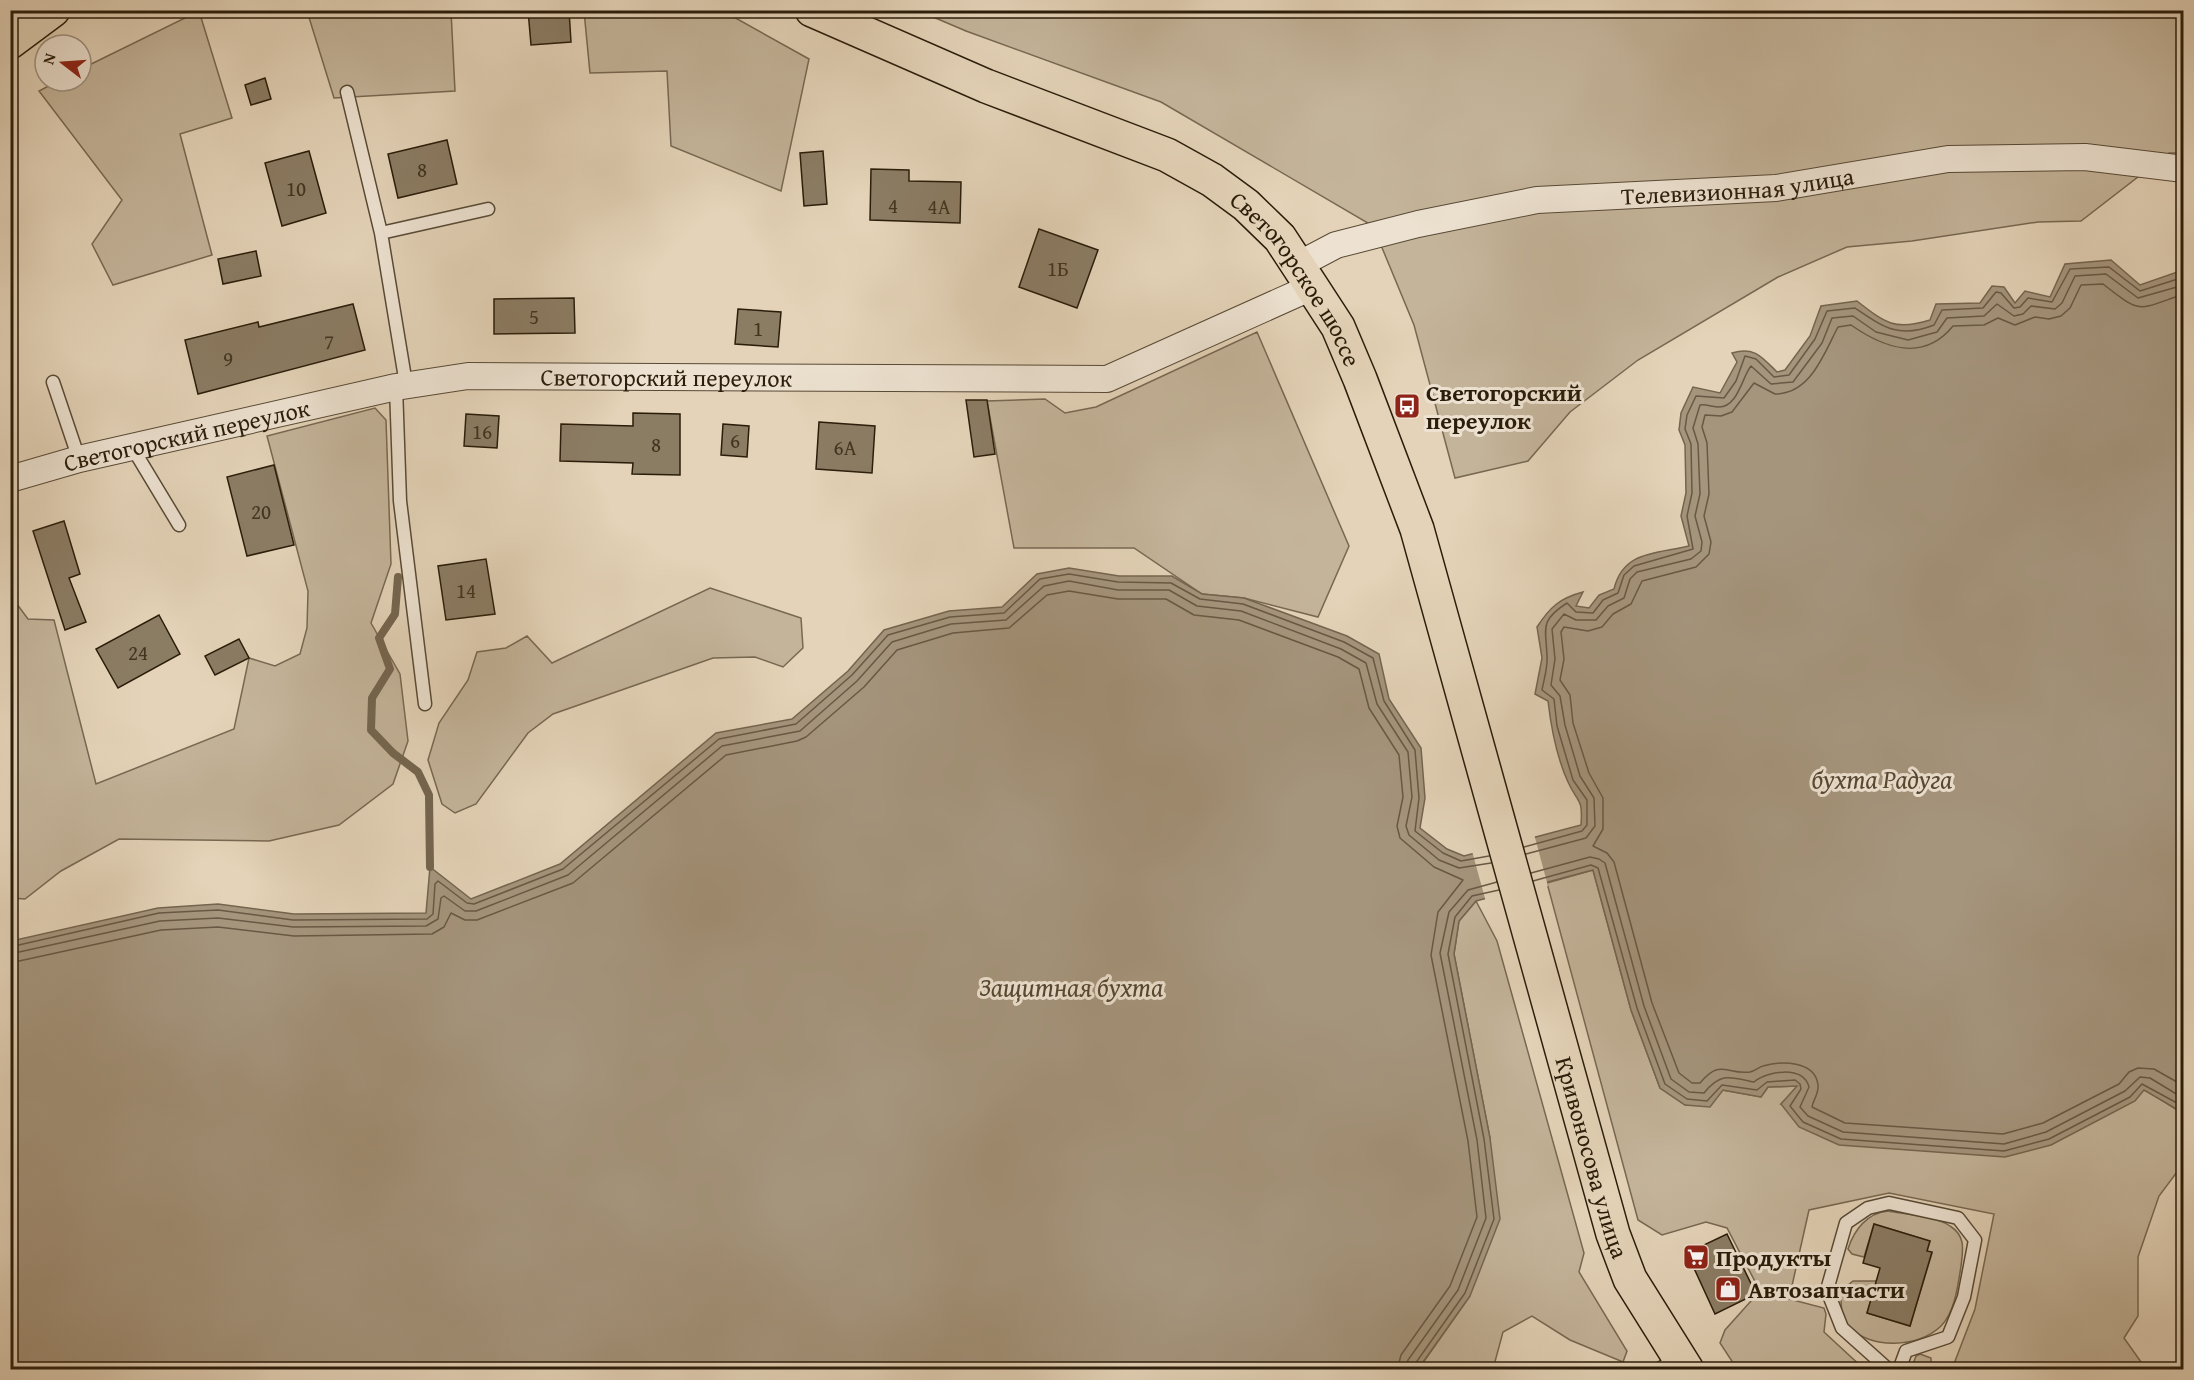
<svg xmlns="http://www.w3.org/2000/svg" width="2194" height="1380" viewBox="0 0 2194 1380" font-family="'Gentium Book Plus',serif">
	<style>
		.green { fill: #c4b49a; stroke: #776852; stroke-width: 1.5 }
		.water { fill: #a5957d; stroke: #74654f; stroke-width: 1.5 }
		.pier { fill: #e4d3b8 }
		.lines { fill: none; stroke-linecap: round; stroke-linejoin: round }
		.shore { stroke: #685944; stroke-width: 1.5 }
		.stream { stroke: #74654f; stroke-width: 8 }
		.building { fill: #8b7c64; stroke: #2a1d0a; stroke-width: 1.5 }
		.service-casing { stroke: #584a36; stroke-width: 15 }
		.minor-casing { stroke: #584a36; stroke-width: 28 }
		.primary-casing { stroke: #2a1d0a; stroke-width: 36 }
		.service { stroke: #ede2d1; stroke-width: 12 }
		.minor { stroke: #ede2d1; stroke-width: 26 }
		.primary { stroke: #e4d3b8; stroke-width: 33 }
		.labels { text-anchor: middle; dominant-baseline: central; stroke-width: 6; stroke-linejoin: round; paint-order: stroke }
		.number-label { font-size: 21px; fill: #423520 }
		.street-label { font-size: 24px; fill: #2a1d0a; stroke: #ede2d1 }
		.poi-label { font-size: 24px; font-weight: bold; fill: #2a1d0a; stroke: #ede2d1; text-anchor: start }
		.water-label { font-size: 26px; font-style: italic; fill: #554732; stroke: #ede2d1 }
	</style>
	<rect width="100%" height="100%" fill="#e4d3b8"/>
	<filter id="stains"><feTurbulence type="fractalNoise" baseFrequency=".00333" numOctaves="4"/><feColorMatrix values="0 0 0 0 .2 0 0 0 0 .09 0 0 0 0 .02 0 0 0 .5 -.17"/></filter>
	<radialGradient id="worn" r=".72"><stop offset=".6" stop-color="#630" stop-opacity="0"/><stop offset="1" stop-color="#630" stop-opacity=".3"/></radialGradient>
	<path class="green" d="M199,11L232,118L180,134L212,255L113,285L92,244L122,200L39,91L58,81H81V69Z
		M307,11H451L455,91L334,98Z
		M584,11H723L809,59L781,191L671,146L667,71L590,73Z
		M919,11H2183V153H2169L2081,221L2038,222L1912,241L1847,247L1778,277L1638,360L1570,412L1528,461L1455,478L1414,325L1373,226L1161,102L966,31Z
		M1257,332L1349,546L1318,617L1244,598L1202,594L1134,548H1014L987,401L1045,399L1065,413L1096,407Z
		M375,408L386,420L391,564L371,623L400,674L408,741L393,784L339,825L269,841L119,839L61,871L25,899L11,898V596L28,619L54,620L96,784L234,729L249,658L275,666L300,654L307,628L308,591L267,436Z
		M710,588L801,618L803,648L783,667L755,657L713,658L553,714L528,733L476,804L455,813L442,804L428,760L439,723L468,680L477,652L506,648L527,636L552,663Z
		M1593,870L1631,1010L1660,1088L1685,1105L1722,1090L1761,1097L1768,1087L1798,1086L1781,1104L2144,1089L2177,1110L2183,1107V1164L2159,1196L2138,1257V1316L2124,1338L2146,1369H1952L1975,1309L1994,1214L1889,1193L1809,1210L1789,1299L1824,1308L1826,1314L1824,1332L1864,1369H1737L1720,1343L1725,1330L1760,1291L1727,1228L1706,1222L1662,1235L1638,1220L1547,883Z
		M1476,901L1497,941L1584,1253L1579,1272L1627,1351L1623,1362L1570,1340L1532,1316L1503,1332L1493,1369L1418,1370L1470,1296L1490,1138L1454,954L1459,921Z
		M1888,1211C1904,1214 1938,1217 1950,1226C1966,1236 1963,1250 1961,1266C1958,1285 1955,1312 1941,1326C1919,1348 1869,1350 1849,1326C1840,1316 1841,1302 1841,1291L1853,1281H1877L1867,1313L1910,1326L1932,1253L1927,1251L1930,1241L1874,1224L1864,1257L1852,1254L1848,1249C1854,1230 1867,1213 1888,1211Z
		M1920,1354L1931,1358V1366L1945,1369H1911L1916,1356Z"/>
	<path class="water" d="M2111,260L2140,285L2183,270V1107L2178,1110L2144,1090L2135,1101L2051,1145L2005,1157L1839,1145L1799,1127L1781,1104L1797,1086L1768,1087L1761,1097L1723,1090L1710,1107L1685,1105L1660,1088L1631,1010L1593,870L1476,901L1459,921L1454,954L1490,1138L1500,1219L1470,1296L1418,1369L11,1370V941L158,908L218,904L294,914L426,913L430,867L471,899L560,864L716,733L792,719L848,671L884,630L949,611L1002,607L1037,574L1069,568L1119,576H1172L1202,594L1244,598L1347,636L1379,654L1389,699L1421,748L1425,798L1420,828L1447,849L1464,856L1581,825C1583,797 1578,804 1568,782C1557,758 1551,727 1548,701L1535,694L1542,658L1537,627C1550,607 1560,598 1583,592L1576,606L1589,608L1599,595L1614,589C1623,551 1655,554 1689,546L1681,516L1686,493L1685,445L1679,430L1681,413L1693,387L1720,393L1737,362L1732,353C1754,346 1762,357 1777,372L1785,370L1810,336L1821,306L1857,301C1885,323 1895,331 1930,320L1936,304L1980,303L1992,286L2004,287L2015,303L2025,291L2050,297L2065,264Z"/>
	<path class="pier" d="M1534,834L1548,886L1486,902L1472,851Z"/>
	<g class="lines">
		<path class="shore" d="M2184,294C2136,310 2143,315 2103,284L2081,285L2070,308L2061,316L2049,319L2035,317L2015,325L1998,318L1984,325L1953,326C1923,363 1884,348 1851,325L1838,327C1824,353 1811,394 1775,394L1754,383L1732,412L1721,416L1705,415L1702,427L1707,443L1709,494L1704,516L1711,542L1709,554L1696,567L1642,581L1631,604L1613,614L1602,627L1588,631L1564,627L1561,632L1564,659L1560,680L1570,695L1573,723L1589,773L1603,798V829L1593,846L1607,853L1614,862L1652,1003L1679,1073L1692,1083H1700C1721,1058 1726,1075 1750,1072C1755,1071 1759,1067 1763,1066C1781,1061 1815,1060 1818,1085C1819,1094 1813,1100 1812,1107L1845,1123L2003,1134L2043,1123L2119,1084L2129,1072L2138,1068L2154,1069L2184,1086
			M1524,847L1582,831L1587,825V800L1573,780L1557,726L1554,699L1542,690C1544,679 1548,667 1547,656C1546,628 1539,621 1567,603L1576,612L1593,613L1603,600L1618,593L1624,575L1634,566L1693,549L1687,516L1692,493L1691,444L1685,429L1687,415L1696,396L1724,398L1736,381L1745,356L1756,359L1774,377L1789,375L1815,339L1827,311L1855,308C1883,327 1899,339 1934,325L1942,310L1983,308L1996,292L2001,293L2014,308L2020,307L2028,298L2052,302L2070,269L2109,267L2140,291L2184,277
			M1526,854L1586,838L1595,826L1594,798L1580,776L1565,725L1560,696L1551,685L1555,659L1552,629L1564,614L1576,620H1596L1608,606L1624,598L1630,579L1637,572L1691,559L1701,551L1702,542L1695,516L1700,494L1698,444L1693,428L1700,405C1706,404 1713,407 1719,407C1738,407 1742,377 1751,366L1771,384L1793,382L1822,343L1832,318L1853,316L1876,332L1908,340L1937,332L1947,318L1984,316L1997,304L2014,316L2023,314L2031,306L2055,309L2062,303L2075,276L2106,274L2138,298L2184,285
			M1531,873L1590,857L1599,859L1605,863L1644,1006L1671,1079L1689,1092L1704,1093C1721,1072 1730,1077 1754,1082C1767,1071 1803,1065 1809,1087L1800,1107L1808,1116L1843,1132L2004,1144L2046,1132L2125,1091L2140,1077L2150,1078L2178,1095H2184
			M1533,881L1591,865L1598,868L1637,1008L1665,1084L1687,1099L1707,1101L1722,1085L1757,1090L1767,1082L1795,1080L1800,1084L1801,1089L1790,1106L1803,1122L1841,1139L2004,1151L2049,1139L2130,1097L2142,1084L2177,1103L2184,1102
			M10,947L159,913L218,910L293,920L427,919L433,914L435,884L438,881L467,903L474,904L563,869L719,739L796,724L852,675L888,635L950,617L1004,613L1040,579L1069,574L1118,582L1171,583L1200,599L1243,604L1344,642L1373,658L1384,701L1415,750L1419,798L1415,831L1443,853L1461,861L1489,856
			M10,954L160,921L218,918L293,927L426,926L438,919L441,898L444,896L465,911H476L568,875L722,746L800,731L857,681L892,642L951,624L1006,620L1044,586L1069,581L1118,590H1169L1197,606L1241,611L1341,649L1366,663L1377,704L1408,752L1412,797L1406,826L1409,835L1439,860L1459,868L1491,863
			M10,963L161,930L218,927L294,936L432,934L444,927L451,913L465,920H477L573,883L726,755L797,741L806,737L864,687L897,650L953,633L1009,628L1047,595L1069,591L1118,599H1166L1194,615L1239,620L1338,657L1359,669L1369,708L1399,755L1403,797L1397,826L1400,838L1434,867L1463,880L1438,912L1431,955L1468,1141L1477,1217L1450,1286L1401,1355L1397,1370
			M1406,1370L1408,1360L1458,1290L1486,1218L1477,1140L1440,953L1449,912L1468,890L1497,882
			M1414,1370L1415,1364L1465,1293L1494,1219L1484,1139L1448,954L1455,917L1472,896L1499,890"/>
		<path class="stream" d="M398,577L395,614L379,638L390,669L372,698L371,730L393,753L418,772L429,795L430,867"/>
	</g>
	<path class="building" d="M528,10H569L571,42L531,45Z
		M265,78L271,99L251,105L245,85Z
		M447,140L457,184L398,198L388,154Z
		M309,151L326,213L282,226L265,163Z
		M823,151L827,204L804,206L800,153Z
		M871,169L909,170V181L961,182L960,223L870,220Z
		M1039,229L1098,250L1077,308L1019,287Z
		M256,251L261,276L223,284L218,259Z
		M574,298L575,333L494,334V299Z
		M353,304L365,350L198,394L185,340L258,322L259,327Z
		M738,309L781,312L778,347L735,344Z
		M966,400H987L995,454L974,457Z
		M633,413L680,414V475L632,474L633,463L560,461L561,424L633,426Z
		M466,414L499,416L497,448L464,446Z
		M819,422L875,426L872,473L816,469Z
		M723,424L749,426L747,457L721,455Z
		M274,465L294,545L247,556L227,477Z
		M64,521L80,574L69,578L86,622L65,630L33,531Z
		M486,559L495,614L446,620L438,566Z
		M159,615L180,654L118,688L96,649Z
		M239,639L249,658L215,675L205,656Z
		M1874,1224L1930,1241L1927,1251L1932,1252L1910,1326L1867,1313L1880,1268L1863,1263Z
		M1727,1234L1756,1294L1715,1314L1687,1253Z"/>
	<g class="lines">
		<defs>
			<path id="service" d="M347,92L381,233L406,384
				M381,233L488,209
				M53,382L79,459
				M396,387L400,501L425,704
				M132,447L179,525
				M1657,1370L1677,1359
				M1889,1370L1842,1328L1827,1290L1846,1223L1868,1208L1889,1203L1958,1218L1975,1240L1964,1297L1948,1337L1906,1351L1899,1370"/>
			<g id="minor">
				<path id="s1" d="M1298,265L1336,245L1418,224L1537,200L1776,188L1948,159L2085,157L2184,169"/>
				<path id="s2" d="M10,479L79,459L396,387L468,376L1107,379L1312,287"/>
			</g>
			<g id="primary">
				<path id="s3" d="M812,10L986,86L1167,155L1212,180L1246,205L1280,238L1312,287L1338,327L1360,379L1417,529L1613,1234L1630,1279L1687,1370"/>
				<path d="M10,42L53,10"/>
			</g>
		</defs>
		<use href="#service" class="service-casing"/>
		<use href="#minor" class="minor-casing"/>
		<use href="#primary" class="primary-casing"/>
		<use href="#service" class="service"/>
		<use href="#minor" class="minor"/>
		<use href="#primary" class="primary"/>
	</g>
	<defs>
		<symbol id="bus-square" viewBox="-11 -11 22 22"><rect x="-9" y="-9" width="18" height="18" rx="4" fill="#8f2418" stroke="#ede2d1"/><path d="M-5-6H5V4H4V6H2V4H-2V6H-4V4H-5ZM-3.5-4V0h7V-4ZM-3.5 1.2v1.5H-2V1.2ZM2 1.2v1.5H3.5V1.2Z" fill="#fff"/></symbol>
		<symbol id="supermarket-square" viewBox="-11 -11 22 22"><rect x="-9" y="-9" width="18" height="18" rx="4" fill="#8f2418" stroke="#ede2d1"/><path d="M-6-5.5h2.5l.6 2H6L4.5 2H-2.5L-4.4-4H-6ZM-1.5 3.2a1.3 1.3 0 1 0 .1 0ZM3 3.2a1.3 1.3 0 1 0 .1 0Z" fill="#fff"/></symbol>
		<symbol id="shop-square" viewBox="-11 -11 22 22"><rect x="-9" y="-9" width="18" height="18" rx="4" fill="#8f2418" stroke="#ede2d1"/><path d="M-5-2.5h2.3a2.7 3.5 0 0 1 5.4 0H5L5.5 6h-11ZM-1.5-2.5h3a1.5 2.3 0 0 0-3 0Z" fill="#fff"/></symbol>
	</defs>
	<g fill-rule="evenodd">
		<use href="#bus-square" x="1392" y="391" width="30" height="30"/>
		<use href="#supermarket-square" x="1681" y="1242" width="30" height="30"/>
		<use href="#shop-square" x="1713" y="1274" width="30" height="30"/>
	</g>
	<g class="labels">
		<g class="number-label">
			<text x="422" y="169">8</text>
			<text x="296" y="188">10</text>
			<text x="893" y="205">4</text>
			<text x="939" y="206">4А</text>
			<text x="1058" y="268">1Б</text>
			<text x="534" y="316">5</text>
			<text x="758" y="328">1</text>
			<text x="329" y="341">7</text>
			<text x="228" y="358">9</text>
			<text x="482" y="431">16</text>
			<text x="735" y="440">6</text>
			<text x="656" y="444">8</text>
			<text x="845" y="447">6А</text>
			<text x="261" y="511">20</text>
			<text x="466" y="590">14</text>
			<text x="138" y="652">24</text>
		</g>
		<g class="street-label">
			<text stroke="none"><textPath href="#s1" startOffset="450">Телевизионная улица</textPath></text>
			<text stroke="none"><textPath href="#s3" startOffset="567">Светогорское шоссе</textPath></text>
			<text stroke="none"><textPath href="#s2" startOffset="668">Светогорский переулок</textPath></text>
			<text stroke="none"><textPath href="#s2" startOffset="182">Светогорский переулок</textPath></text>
			<text stroke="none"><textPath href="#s3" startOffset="1500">Кривоносова улица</textPath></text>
		</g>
		<g class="poi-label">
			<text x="1426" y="392">Светогорский<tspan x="1426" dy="28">переулок</tspan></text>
			<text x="1716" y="1257">Продукты</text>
			<text x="1748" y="1289">Автозапчасти</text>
		</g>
		<g class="water-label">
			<text x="1882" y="778">бухта Радуга</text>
			<text x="1071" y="986">Защитная бухта</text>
		</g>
	</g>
	<rect width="2194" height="1380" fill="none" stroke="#e4d3b8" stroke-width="36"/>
	<rect x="12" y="12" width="2170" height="1356" fill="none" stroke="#2a1d0a" stroke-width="3"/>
	<rect x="18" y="18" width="2158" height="1344" fill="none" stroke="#2a1d0a" stroke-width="1.5"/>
	<g transform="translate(63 63) rotate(287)"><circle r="28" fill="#ede2d1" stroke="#9f9381" stroke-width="1.5"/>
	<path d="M0-4.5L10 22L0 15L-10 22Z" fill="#8f2418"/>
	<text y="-9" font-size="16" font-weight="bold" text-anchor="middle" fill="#2a1d0a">N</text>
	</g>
	<rect width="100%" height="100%" filter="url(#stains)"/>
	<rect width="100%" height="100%" fill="url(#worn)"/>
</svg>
